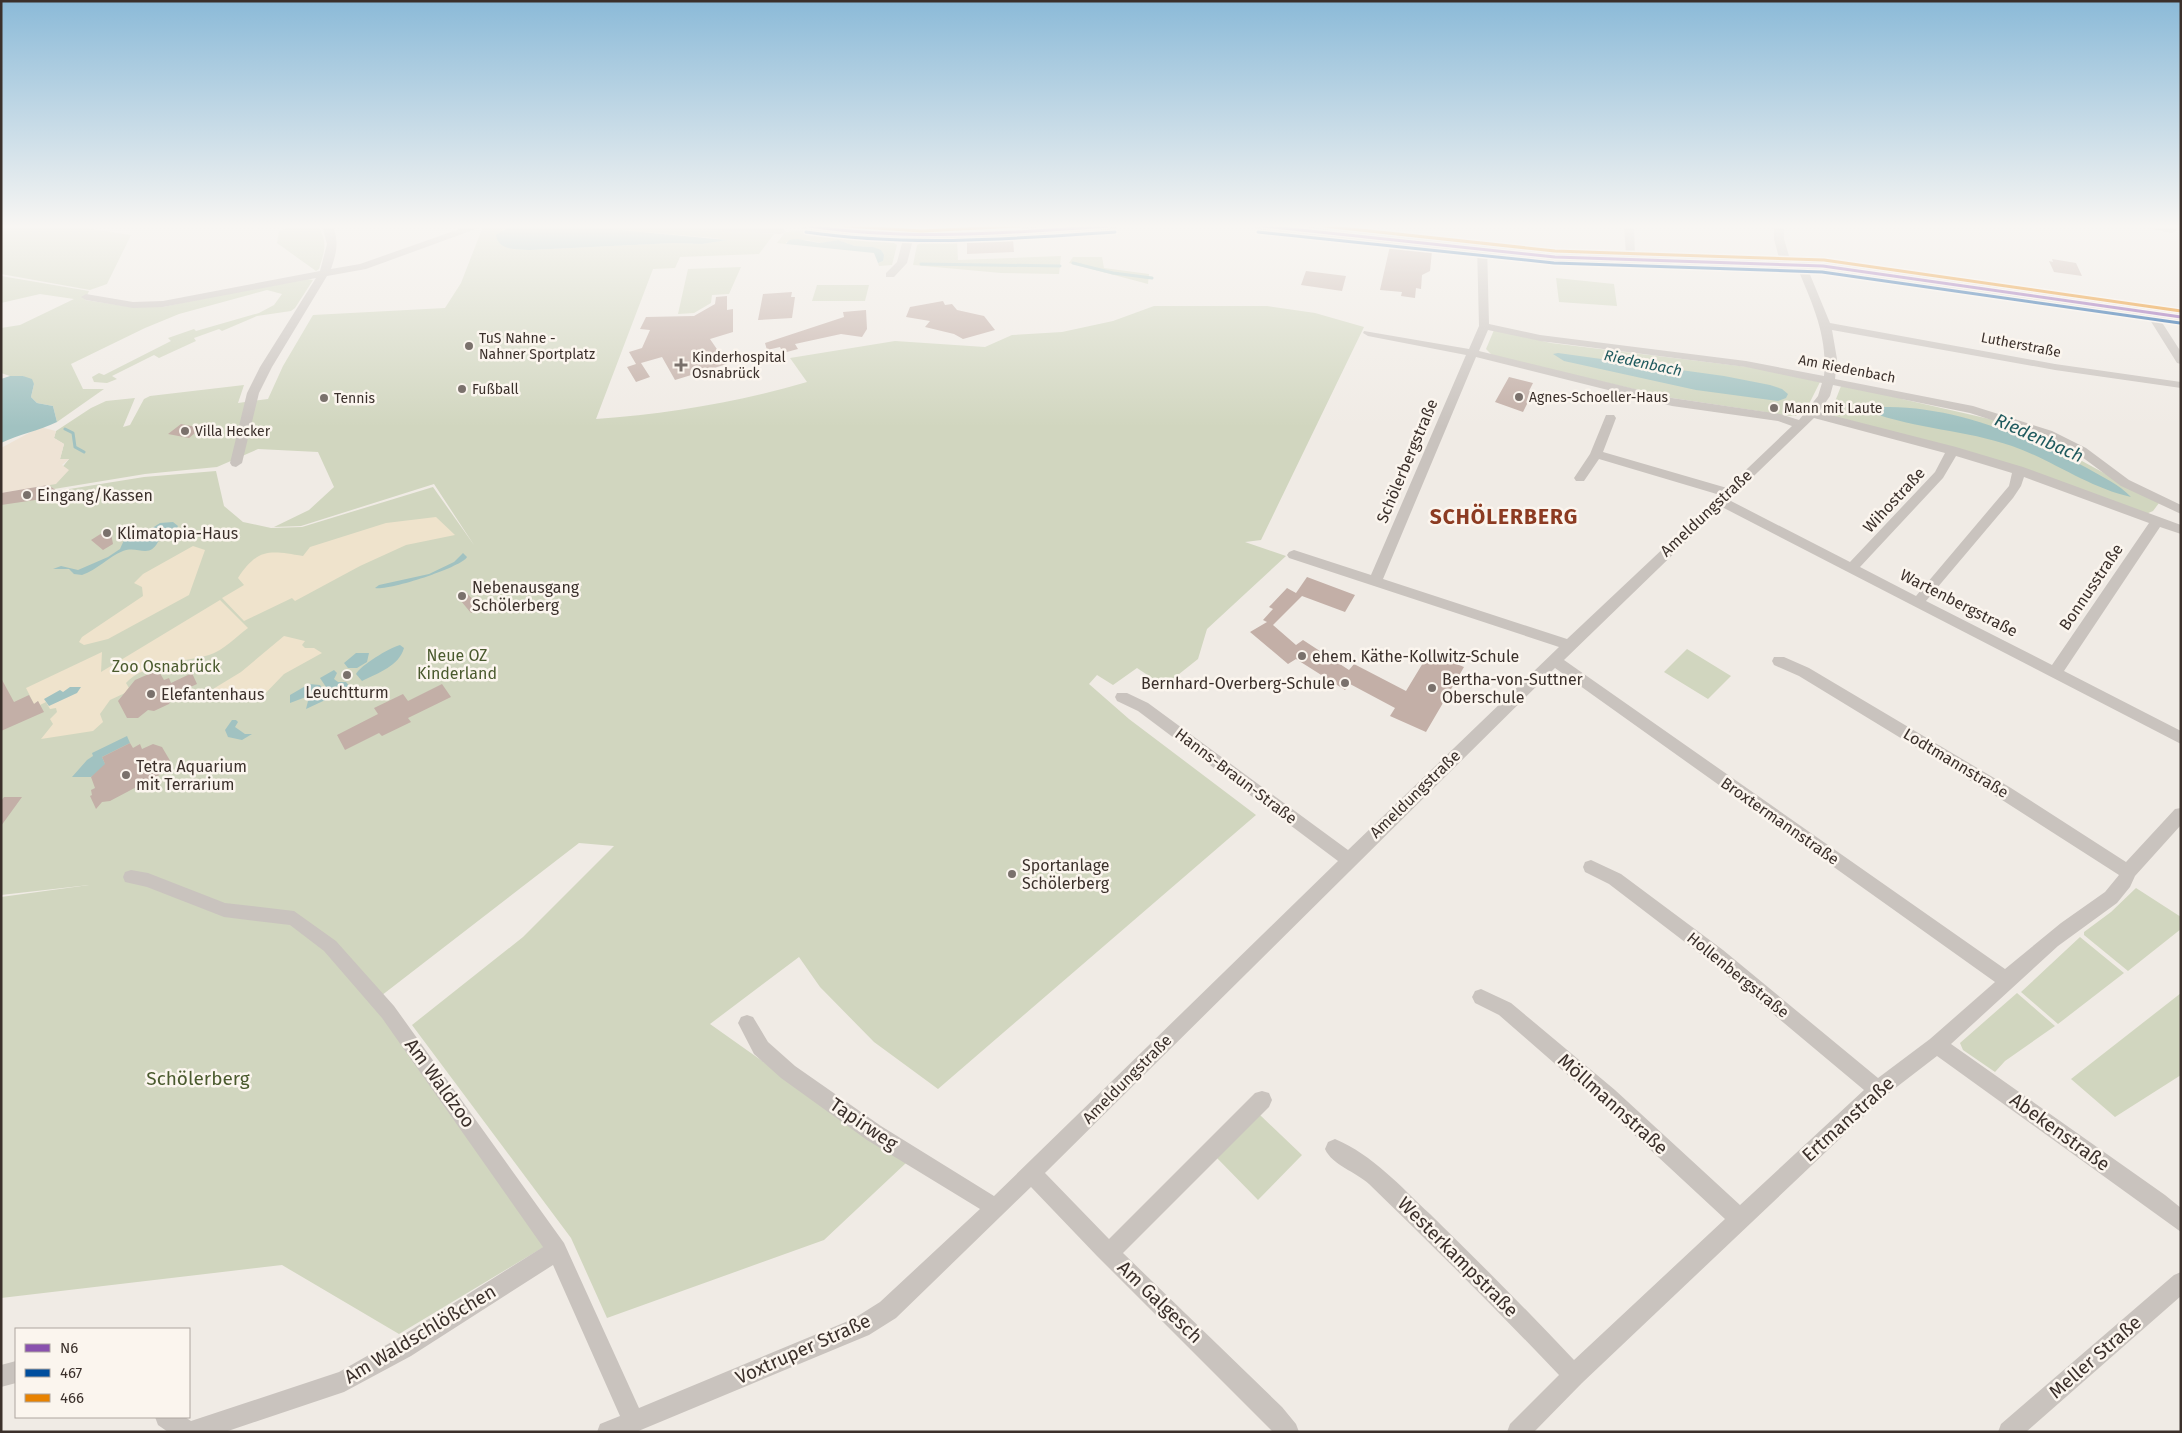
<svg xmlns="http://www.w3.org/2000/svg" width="2182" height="1433" viewBox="0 0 2182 1433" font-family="'Fira Sans',sans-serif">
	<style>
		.green { fill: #d1d6bf }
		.sand { fill: #efe3cc }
		.plaza { fill: #eee3d5 }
		.water { fill: #a1c2c1 }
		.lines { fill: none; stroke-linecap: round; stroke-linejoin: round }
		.stream { stroke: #a1c2c1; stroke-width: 3 }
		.building { fill: #c3afa7 }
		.street { fill: #c9c3be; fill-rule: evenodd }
		.primary { fill: #b8b1ad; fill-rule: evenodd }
		.bus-1-casing { stroke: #fbf5ee; stroke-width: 6 }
		.bus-2-casing { stroke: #fbf5ee; stroke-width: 6 }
		.bus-3-casing { stroke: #fbf5ee; stroke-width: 6 }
		.bus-1 { stroke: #8951ae; stroke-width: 3 }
		.bus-2 { stroke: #004e9e; stroke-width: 3 }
		.bus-3 { stroke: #e88200; stroke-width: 3 }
		.poi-dot { fill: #7a716c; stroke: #fbf5ee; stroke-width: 2 }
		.labels { text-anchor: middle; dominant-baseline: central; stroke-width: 5; stroke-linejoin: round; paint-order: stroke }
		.far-poi-label { font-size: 14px; fill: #3b302b; stroke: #fbf5ee; text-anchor: start }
		.far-street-label { font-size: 14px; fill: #3b302b; stroke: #fbf5ee }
		.far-water-label { font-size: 15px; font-style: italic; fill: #1f5a5e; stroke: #fbf5ee }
		.street-label { font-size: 16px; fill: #3b302b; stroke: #fbf5ee }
		.poi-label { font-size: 16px; fill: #3b302b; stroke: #fbf5ee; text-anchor: start }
		.park-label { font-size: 16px; fill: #4a5a2e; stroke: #fbf5ee }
		.water-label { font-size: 18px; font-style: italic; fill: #1f5a5e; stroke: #fbf5ee }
		.near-park-label { font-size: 19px; fill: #4a5a2e; stroke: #fbf5ee }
		.near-street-label { font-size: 19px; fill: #3b302b; stroke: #fbf5ee }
		.district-label { font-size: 21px; font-weight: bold; letter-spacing: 1px; fill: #8c3b22; stroke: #fbf5ee }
	</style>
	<rect width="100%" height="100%" fill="#f0ebe5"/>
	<path class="green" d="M1,226H72L131,235L107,284L90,290L1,274Z
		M294,226H317C329,240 324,253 319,269L316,271L277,243L279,231Z
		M487,226H511L502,230L512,249L530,250L674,243L702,244L726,240L714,238L577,226H678L774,234L759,254L680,257L675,268L653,269L596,419C667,414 739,402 807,382L790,358L895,341L985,347L1012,335L1062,332L1113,321L1154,306H1267L1315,313L1364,327L1261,540L1245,542L1286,556L1207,629L1198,659L1164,686L1137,668L1113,685L1097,675L1089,684L1129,719L1256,815L938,1089L874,1042L820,987L799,957L710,1024L906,1163L824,1240L607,1318L571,1238L412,1025L523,937L614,846L579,843L377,999L552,1242L399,1334L282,1265L1,1298V897L89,885L1,895V500L144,477L216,471L224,506L243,522L271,528L302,527L433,487L474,545L434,484L301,526L274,527L309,510L334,487L318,452L258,449L217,467L145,474L54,489L48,485L69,459H60L64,444L54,438L56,431L91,408L106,401L135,398L123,427L130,425L144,399L150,396L244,385L238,403L268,399L283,366L313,315L445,308L461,283L482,229Z
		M801,231L894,243L897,245L892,265L879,266L878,263L883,261L873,247L855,246L838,240L821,243L807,240L786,242V244L777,243L785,232Z
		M957,240L958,260L1061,256L1059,274L1001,273L913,265L917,245L923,242Z
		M1073,257H1102L1104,268L1149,274L1148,284L1069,263Z
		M741,267L729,294L712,295L711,303L694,313L678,314L688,269Z
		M1,276L89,291L85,300L131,307H163L262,286L307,279L313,280L295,308L291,311L257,316L222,331L219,329L194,338L196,341L159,358L154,355L112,376L117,379L107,383L94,382L92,377L99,373L104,375L171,341L168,338L194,329L196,331L259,313L274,305L282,294L267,290L179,314L145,328L71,364L83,389H104L57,422L53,406L37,403L31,397L34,384L23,376H10L1,373V328L20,325L74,299L40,294L1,303Z
		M1556,278L1614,284L1617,306L1559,302Z
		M817,285H869L865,301H812Z
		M1494,330L1551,343L1756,368L1820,382L1810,402L1796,416L1769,415L1765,412L1672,398L1493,356L1486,349Z
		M1841,386L1898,396L1902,399L2016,425L2159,503L2153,511L2146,514L1833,416L1828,412L1836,399Z
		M1687,649L1731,676L1708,699L1664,672Z
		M2136,888L2181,917V929L2128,971L2084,935V932L2111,912Z
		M2080,937L2124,973L2058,1024L2021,992Z
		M2017,993L2055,1026L2005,1061L1995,1072L1963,1050L1960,1043Z
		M2181,993V1075L2115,1117L2071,1079Z
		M1260,1115L1302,1155L1258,1200L1216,1157Z"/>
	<path class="sand" d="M436,517L455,535L406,545L360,566L295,601L292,598L244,621L222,598L244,585L238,578C258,547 271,551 303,556L310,547L386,523Z
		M193,546L205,550L189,595L108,639L84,645L79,642L82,637L143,596L142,587L134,583L143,574Z
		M220,600L248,628C237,636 223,651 209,655C184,662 144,663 126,683L129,688L125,693L110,700L100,714L103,722L93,731L41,739L53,724L50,719L57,712L56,708L50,709L46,702L40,705L38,701L34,704L26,688L102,652L101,672Z
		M284,636L305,641L302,645L305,648H314L322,653L284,674L259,700L249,701L247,694H233L222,700L213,689L241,672Z"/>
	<path class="plaza" d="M40,427L56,431L54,438L64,444L60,459H69L62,465L69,470L56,484L1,493V448Z"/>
	<path class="water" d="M511,226H577L727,240L702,244L674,243L530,250C517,249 498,251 496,235Z
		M797,239L820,243L838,240L855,246L873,247L881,250L884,255L883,261L878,263L874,253L786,244L789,240Z
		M1558,353L1724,376L1770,385L1782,389L1788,394L1786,398L1778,401L1696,390L1564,361L1553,354Z
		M10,376H23L32,379L34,384L31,397L37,403L53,406L57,422C39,431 19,434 1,443V379Z
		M1883,407C1950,405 2029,436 2087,468C2102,477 2119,484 2131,497C2089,488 2052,460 2012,446C1966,430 1916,429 1870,412Z
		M173,522L178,526L174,533L160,538C150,561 139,545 123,551C108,557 97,570 82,575L74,574L69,569H53L61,566L78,570L108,557L120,549L124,540L129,537L140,536L160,523Z
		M463,553L467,557C462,567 389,591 375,588L379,585L429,574L454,562Z
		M400,645L404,648C399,666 378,673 362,681L356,674C361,665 389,648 400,645Z
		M356,653H369L367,662L357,668H348L344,663Z
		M334,670L337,673L334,679L338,682H346L351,688L306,709L308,701L323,694L326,687L320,678Z
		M309,684L320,685L322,688L319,692L290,703V695Z
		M70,687H81L77,693L49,706L44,699L60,690L63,692Z
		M232,720H236L238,722L235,727L245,734H252L242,740L228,737L225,730Z
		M127,736L130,743L102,757L106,766L91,777H72L87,760L93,756L92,753Z"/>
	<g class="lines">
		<path class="stream" d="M1073,263L1113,273L1152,278
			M921,264L1060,266
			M65,429L73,433L75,447L84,452"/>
	</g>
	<path class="building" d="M1013,240L1014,252L967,254V243Z
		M1390,246L1432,251L1430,271L1422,275L1421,289L1416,288L1415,298L1401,296L1402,292L1380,290Z
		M2052,259L2076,263L2082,276L2054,272L2049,261L2053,262Z
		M1306,271L1346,276L1342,291L1301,285Z
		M792,292L791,297H795L792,318L758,320L763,294Z
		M727,296V310L733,309V332L710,339L727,364L675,380L662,357L641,363L650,377L636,382L627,367L636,364L629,352L642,348L650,330L640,329L646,317L694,316L715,304L716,297Z
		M943,301L945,305L952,304L957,310L984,316L995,330L963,339L954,334L925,327L930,321L906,317L910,307Z
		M866,310L867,329L862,337L841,334L795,344L798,349L783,353L780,347L767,350L765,343L844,317L843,312Z
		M1509,377L1533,383L1529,391L1533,392L1523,412L1495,402Z
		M181,424L201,428L189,438L168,434Z
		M48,485L59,492L49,498L1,505V493Z
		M110,528L113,544L103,550L91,540Z
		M1307,577L1355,595L1345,612L1302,596L1273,625L1296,645L1303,640L1349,670L1354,664L1406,691L1429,653L1464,667L1426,732L1390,716L1395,708L1350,684L1345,690L1296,659L1288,664L1250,632L1267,622L1263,620L1273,609L1269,607L1287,588L1296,593Z
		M465,591L476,603L480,608L471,613L456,595Z
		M158,670L164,680L169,678L171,683L192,673L197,684L175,694L169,704L154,711L148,710L138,718H127L118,701L135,680Z
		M1,678L14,702L29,695L34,704L38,701L44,712L1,731Z
		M442,684L451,697L408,718L411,722L382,736L379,733L345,750L337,735L378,714L374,708L403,694L408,701Z
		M130,743L133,748L140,744L142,749L153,744L162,747L172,764L163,773L110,801L102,802L96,809L90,796L92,795L91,790L95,788L91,777L105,764L102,757Z
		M4,797H22L1,826V801Z"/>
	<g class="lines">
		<path class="street" d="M322,226H332C340,241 336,254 331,269L360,264L468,226H484L366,269L327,276L272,367L259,393L242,463L236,467L232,466L230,463L247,393L260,367L316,278L163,307L133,308L86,300L81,297L86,294L133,302L163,301L320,271L327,244Z
			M694,226C710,226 777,223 786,231L781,234L699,229Z
			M1624,226H1634L1635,257L1626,255Z
			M1774,226H1784V239L1789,256L1806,265L1830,323L2055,364L2181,382V388L2055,370L1832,330L1837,359L1835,379L1973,406L2052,431L2086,448L2129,480L2181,505V514L2121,486L2078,454L2044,437L1970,413L1833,385L1830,396L1819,412L1956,447L2023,467L2181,525V534L2160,527L2064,671L2181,731V744L1722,507L1564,660L2005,969L2061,923L2105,892L2119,875L1999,798L1799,676L1774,665L1772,661L1774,657H1784L1809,668L2011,788L2126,862L2175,809L2181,808V825L2135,876L2130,887L2117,903L2058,946L1951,1044L2165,1195L2181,1208V1232L1937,1056L1885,1096L1582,1383L1534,1432H1507L1510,1424L1559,1375C1497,1310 1433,1246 1369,1184C1356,1172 1332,1165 1325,1149L1328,1142L1335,1139C1373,1155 1401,1187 1430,1214C1479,1262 1527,1310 1574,1360L1725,1219L1601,1104L1499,1015L1475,1003L1472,997L1475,991L1481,989L1511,1003L1615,1090L1740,1205L1864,1090L1711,962L1609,884L1585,872L1583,867L1585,862L1591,860L1621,874L1723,950L1878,1078L1930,1039L1995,982L1555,668L1045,1173L1109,1239L1255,1093L1262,1091L1269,1093L1272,1100L1269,1107L1123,1253L1282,1407L1296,1424L1299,1432H1273L1097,1256L1031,1187L896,1318L869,1335L636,1432H597L600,1424L620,1416L553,1265L411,1356L344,1392L225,1432H168L158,1425L155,1417H185L191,1421L339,1372L395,1340L543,1247L382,1018L324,951L290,925L224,917L147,887L125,882L123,877L125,872L131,870L148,873L225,903L294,911L336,941L394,1006L564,1243L639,1408L853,1319L880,1302L980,1209L867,1140L781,1078L754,1054L738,1023L741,1017L747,1015L753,1017L768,1042L795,1066L881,1126L994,1196L1338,861L1138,711L1117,701L1115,697L1117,693H1127L1148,703L1348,850L1559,647L1289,558L1287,555L1289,552L1294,550L1371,575L1466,355L1368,336L1363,333L1364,331L1469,349L1479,326L1477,245L1482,242L1487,245L1489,324L1540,335L1746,361L1824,376C1828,336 1812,303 1797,267L1779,258L1774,239ZM1488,330L1540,341L1746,367L1822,383L1818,396L1799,420L1780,414L1672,398L1479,351ZM1476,357L1672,406L1778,421L1792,426L1727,488L1603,452L1616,418L1614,415H1606L1590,454L1574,478L1576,481H1584L1599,459L1720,495L1567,639L1383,579ZM1814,418L1945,453L1935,472L1850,562L1729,500ZM1956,456L2012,473L2009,486L1916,596L1860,567L1943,478ZM2024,477L2149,523L2052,665L1926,601L2013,498L2021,486Z
			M2138,226H2167L2177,230L2172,233Z
			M910,229L915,232L907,263L894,277H886V273L897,262L905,232Z
			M2150,309L2154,310L2181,352V364L2177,363L2145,312Z
			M2181,1272V1296L2026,1432H1998L2001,1424L2174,1275Z
			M16,1361V1383L1,1387V1365Z"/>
		<path class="primary" d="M800,226H834L883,232L922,233L1044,226H1122L1115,230C1019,236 921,251 825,234C817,232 805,232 800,226Z
			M1252,226H1305L1555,252L1823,261L2181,312V322L1823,271L1555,262L1259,230Z"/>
		<defs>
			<path id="bus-1" d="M809,226C909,241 1008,233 1108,226
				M1263,226L1555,257L1823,266L2181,317"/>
			<path id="bus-2" d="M806,232C910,247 1011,239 1115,232
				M1258,232L1554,263L1822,272L2180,323"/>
			<path id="bus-3" d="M845,226L922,231L1020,226
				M1323,226L1555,251L1824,260L2181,311"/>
		</defs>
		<use href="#bus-1" class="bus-1-casing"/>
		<use href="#bus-2" class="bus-2-casing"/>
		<use href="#bus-3" class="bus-3-casing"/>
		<use href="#bus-1" class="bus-1"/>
		<use href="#bus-2" class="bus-2"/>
		<use href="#bus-3" class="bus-3"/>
	</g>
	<linearGradient id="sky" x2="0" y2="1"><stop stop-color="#8bbad8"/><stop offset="0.53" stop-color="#f8f6f3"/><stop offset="1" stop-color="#f8f6f3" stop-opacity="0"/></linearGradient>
	<rect width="2182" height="427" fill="url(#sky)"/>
	<g class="poi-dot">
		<circle cx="469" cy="346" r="5"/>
		<path d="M678.5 357.5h5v5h5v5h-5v5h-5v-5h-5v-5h5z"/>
		<circle cx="462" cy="389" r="5"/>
		<circle cx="1519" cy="397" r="5"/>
		<circle cx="324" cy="398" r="5"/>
		<circle cx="1774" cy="408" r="5"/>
		<circle cx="185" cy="431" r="5"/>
		<circle cx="27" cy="495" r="5"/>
		<circle cx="107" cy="533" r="5"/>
		<circle cx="462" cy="596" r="5"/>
		<circle cx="1302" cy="656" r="5"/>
		<circle cx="347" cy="675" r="5"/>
		<circle cx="1345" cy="683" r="5"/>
		<circle cx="1432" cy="688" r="5"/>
		<circle cx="151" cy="694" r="5"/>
		<circle cx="126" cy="775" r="5"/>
		<circle cx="1012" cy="874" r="5"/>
	</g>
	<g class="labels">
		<g class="far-poi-label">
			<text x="479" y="338">TuS Nahne -<tspan x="479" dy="16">Nahner Sportplatz</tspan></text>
			<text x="692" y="357">Kinderhospital<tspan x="692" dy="16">Osnabrück</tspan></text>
			<text x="472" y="389">Fußball</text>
			<text x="1529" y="397">Agnes-Schoeller-Haus</text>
			<text x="334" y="398">Tennis</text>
			<text x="1784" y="408">Mann mit Laute</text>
			<text x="195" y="431">Villa Hecker</text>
		</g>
		<g class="far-street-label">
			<text transform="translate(2021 345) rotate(11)">Lutherstraße</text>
			<text transform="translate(1847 369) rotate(11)">Am Riedenbach</text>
		</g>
		<g class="far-water-label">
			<text transform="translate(1643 363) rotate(12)">Riedenbach</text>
		</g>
		<g class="street-label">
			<text transform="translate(1407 461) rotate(-67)">Schölerbergstraße</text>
			<text transform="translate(1894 500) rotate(-47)">Wihostraße</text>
			<text transform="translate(1706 513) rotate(-43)">Ameldungstraße</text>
			<text transform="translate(2091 587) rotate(-56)">Bonnusstraße</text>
			<text transform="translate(1959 603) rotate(27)">Wartenbergstraße</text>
			<text transform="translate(1956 763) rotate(31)">Lodtmannstraße</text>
			<text transform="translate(1236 776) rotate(37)">Hanns-Braun-Straße</text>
			<text transform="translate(1415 794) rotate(-44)">Ameldungstraße</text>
			<text transform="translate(1780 821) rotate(35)">Broxtermannstraße</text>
			<text transform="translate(1738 975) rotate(39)">Hollenbergstraße</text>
			<text transform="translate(1127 1079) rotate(-45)">Ameldungstraße</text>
		</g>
		<g class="poi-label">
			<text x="37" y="495">Eingang/Kassen</text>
			<text x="117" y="533">Klimatopia-Haus</text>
			<text x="472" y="587">Nebenausgang<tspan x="472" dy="18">Schölerberg</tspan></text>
			<text x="1312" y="656">ehem. Käthe-Kollwitz-Schule</text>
			<text x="1442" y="679">Bertha-von-Suttner<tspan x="1442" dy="18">Oberschule</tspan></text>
			<text x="1335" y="683" text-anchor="end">Bernhard-Overberg-Schule</text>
			<text x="347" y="692" text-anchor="middle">Leuchtturm</text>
			<text x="161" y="694">Elefantenhaus</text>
			<text x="136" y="766">Tetra Aquarium<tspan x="136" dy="18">mit Terrarium</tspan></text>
			<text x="1022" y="865">Sportanlage<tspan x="1022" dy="18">Schölerberg</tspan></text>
		</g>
		<g class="park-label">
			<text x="457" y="655">Neue OZ<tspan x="457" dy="18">Kinderland</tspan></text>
			<text x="166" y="666">Zoo Osnabrück</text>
		</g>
		<g class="water-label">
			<text transform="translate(2039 438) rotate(24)">Riedenbach</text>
		</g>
		<g class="near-park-label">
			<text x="198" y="1078">Schölerberg</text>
		</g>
		<g class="near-street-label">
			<text transform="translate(440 1083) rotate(54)">Am Waldzoo</text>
			<text transform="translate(1613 1104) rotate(42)">Möllmannstraße</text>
			<text transform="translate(1848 1119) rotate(-42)">Ertmanstraße</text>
			<text transform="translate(864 1124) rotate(34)">Tapirweg</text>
			<text transform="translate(2060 1132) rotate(36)">Abekenstraße</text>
			<text transform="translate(1458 1257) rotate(45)">Westerkampstraße</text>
			<text transform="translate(1160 1302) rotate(44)">Am Galgesch</text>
			<text transform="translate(420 1334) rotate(-31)">Am Waldschlößchen</text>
			<text transform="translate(803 1349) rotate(-24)">Voxtruper Straße</text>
			<text transform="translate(2095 1357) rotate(-41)">Meller Straße</text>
		</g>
		<g class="district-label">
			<text x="1504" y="517">SCHÖLERBERG</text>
		</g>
	</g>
	<rect width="2182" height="1433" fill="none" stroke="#3b302b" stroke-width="5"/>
	<rect x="15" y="1328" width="175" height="90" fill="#fbf5ee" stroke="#aea6a0"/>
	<rect x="25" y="1344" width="25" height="8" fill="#8951ae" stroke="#aea6a0"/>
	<text x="60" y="1353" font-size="15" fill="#3b302b">N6</text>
	<rect x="25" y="1369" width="25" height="8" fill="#004e9e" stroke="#aea6a0"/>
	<text x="60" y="1378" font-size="15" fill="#3b302b">467</text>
	<rect x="25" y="1394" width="25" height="8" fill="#e88200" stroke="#aea6a0"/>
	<text x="60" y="1403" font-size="15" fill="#3b302b">466</text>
</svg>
